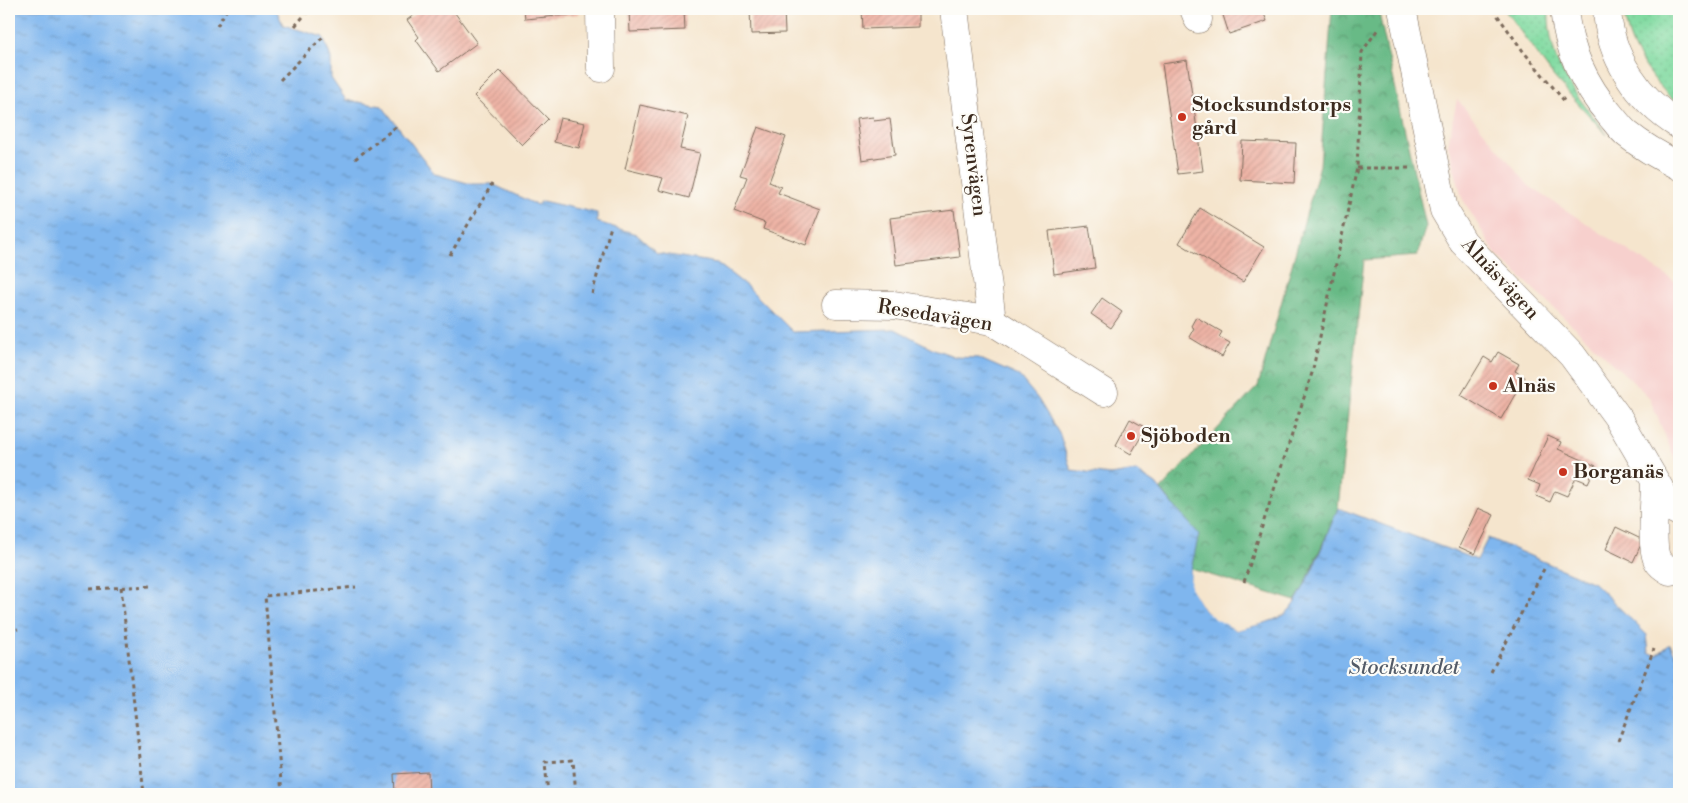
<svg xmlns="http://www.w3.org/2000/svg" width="1688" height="803" viewBox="0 0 1688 803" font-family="'Libre Bodoni',serif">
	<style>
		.built { fill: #f7d0cd }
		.grass { fill: url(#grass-dots); stroke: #5e825f }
		.forest { fill: url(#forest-crowns); stroke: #527252 }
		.water { fill: url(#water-ripples); stroke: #5d7086 }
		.pier { fill: #f5e5cd }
		.building { fill: url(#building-hatch) }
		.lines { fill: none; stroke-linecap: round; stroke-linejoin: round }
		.minor-casing { stroke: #7c6b5b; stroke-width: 29 }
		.highway-casing { stroke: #7c6b5b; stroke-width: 29 }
		.path { stroke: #7c6b5b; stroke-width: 3; stroke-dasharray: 4 4; stroke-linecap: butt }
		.minor { stroke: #fff; stroke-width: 28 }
		.highway { stroke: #fff; stroke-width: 28 }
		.poi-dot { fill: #c8321e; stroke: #fdfcf7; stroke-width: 2 }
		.labels { text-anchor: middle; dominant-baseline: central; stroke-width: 4.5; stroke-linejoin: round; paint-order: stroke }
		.poi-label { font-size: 20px; font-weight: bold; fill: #3b2a1e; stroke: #fdfcf7; text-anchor: start }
		.street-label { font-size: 20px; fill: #3b2a1e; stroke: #fdfcf7 }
		.water-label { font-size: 21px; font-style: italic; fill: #535b67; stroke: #fdfcf7 }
	</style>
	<defs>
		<pattern id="grass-dots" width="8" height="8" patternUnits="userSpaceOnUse" patternTransform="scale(1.25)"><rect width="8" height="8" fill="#80daa0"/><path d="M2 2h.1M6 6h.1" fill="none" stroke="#70bb89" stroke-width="1.8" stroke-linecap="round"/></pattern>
		<pattern id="forest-crowns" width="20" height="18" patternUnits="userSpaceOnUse" patternTransform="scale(1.25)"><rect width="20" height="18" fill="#68ba86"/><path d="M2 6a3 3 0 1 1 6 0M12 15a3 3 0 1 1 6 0" fill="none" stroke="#57976d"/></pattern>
		<pattern id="water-ripples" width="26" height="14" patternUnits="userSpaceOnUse" patternTransform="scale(1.25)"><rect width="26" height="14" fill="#7fb6ee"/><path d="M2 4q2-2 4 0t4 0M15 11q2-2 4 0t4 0" fill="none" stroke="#6994c0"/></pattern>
		<pattern id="building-hatch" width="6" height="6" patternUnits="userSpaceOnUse" patternTransform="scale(1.25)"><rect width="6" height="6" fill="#eeb4a6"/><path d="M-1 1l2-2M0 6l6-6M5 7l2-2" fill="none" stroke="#cd9b8e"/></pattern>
	</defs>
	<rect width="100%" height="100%" fill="#fdfcf7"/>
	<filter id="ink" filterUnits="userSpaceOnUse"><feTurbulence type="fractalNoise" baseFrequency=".02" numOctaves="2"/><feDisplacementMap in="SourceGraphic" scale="10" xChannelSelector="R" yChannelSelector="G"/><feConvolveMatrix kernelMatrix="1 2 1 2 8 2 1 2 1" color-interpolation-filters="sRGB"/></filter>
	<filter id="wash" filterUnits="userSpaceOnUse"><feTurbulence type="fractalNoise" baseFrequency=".0096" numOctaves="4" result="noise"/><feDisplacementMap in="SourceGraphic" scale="20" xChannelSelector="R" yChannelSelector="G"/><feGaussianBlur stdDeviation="1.12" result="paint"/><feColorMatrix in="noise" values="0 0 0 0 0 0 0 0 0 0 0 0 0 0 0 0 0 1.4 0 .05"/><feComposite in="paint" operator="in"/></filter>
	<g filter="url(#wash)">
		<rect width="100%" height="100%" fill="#f5e5cd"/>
		<path class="built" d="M1457,99L1529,186L1679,284V469L1649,397L1495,253L1462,198L1448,145Z"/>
		<path class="grass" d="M1504,9H1549C1548,24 1552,52 1559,65C1571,91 1591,113 1607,135L1554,77Z
			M1624,9H1679V104C1665,96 1638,59 1632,43C1628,34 1626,23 1623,13Z"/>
		<path class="forest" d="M1332,9H1378L1426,226L1417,256L1364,260L1338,508L1304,587L1295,601L1191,569L1198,534L1173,505L1161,489L1258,386L1320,165Z"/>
		<path class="water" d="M9,9H276L283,25L323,37L331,58V78L346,100L382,106L435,174L471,184H492L537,205L542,201L597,213V222L636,234L657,253L717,263L749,288L793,332L895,329L934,349L956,357L978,358L1019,376L1038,399L1060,435L1071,470L1110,475L1136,471L1156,484L1173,505L1199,534L1191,569V587L1204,610L1236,630C1251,626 1270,623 1284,615C1302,603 1328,531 1338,508L1477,560L1488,538L1594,583L1647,635L1649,653L1657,655L1670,644L1679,661V794H9Z"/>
		<path class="pier" d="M1191,569H1194L1193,586L1205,608L1216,616L1236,627L1260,622L1283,612L1293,601H1295L1285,614L1261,624L1236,630L1214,618L1204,610L1190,587Z"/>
		<g id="blocks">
			<path class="building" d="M422,9H452L477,43L439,71L416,40L419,37L407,20Z
				M524,9H579V14L525,19Z
				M629,9H684L685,30L630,32Z
				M750,9H784L785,33L751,34Z
				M862,9H918V27L863,29Z
				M1221,9H1262L1267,21L1229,34Z
				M1187,60L1203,171L1178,174L1162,64Z
				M500,70L548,119L522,145L474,96Z
				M640,105L688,116L680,149L700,153L689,198L659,190L663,178L625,169Z
				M873,117L874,121L890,119L895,155L862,160L856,119Z
				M560,118L585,123L579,148L554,142Z
				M758,127L786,137L769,182L781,187L778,193L820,209L806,245L763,229L765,223L734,211L747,177L740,175Z
				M1242,141L1296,143L1294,183L1240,180Z
				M1200,208L1264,247L1243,282L1179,243Z
				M954,210L960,257L896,265L890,218Z
				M1089,226L1095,268L1054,274L1049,231Z
				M1102,298L1122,312L1111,328L1091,314Z
				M1196,317L1222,332L1219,337L1230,343L1222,357L1189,337L1194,328L1191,326Z
				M1498,352L1519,364L1515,371L1525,377L1501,419L1461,395L1484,357L1492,362Z
				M1130,419L1146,428L1131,454L1116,445Z
				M1548,436L1561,442L1558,449L1596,466L1588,483L1576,478L1567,496L1555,491L1550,502L1536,496L1540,485L1528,480Z
				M1478,508L1494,515L1475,554L1459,547Z
				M1616,527L1643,540L1633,562L1606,549Z
				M428,772L429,794H395L394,774Z"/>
		</g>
	</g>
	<g filter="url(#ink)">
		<use href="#blocks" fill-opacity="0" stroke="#7c6b5b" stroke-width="1"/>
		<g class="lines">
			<defs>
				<path id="minor" d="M600,9L601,68
					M954,9L992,321
					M1194,9L1198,19
					M1402,9L1444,210L1463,242L1572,355L1619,419L1671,508L1679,512
					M836,304L894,305L992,321L1104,392
					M1655,482C1655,498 1650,549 1658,561C1661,566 1665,568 1670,571L1679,568"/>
				<path id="highway" d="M1564,9C1568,50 1584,85 1611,116C1616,122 1621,129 1627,134C1643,147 1661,157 1679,166
					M1607,9C1609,57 1639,100 1679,125"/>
			</defs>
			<use href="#minor" class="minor-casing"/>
			<use href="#highway" class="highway-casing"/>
			<path class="path" d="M1493,9L1523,51L1566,103
				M217,26L227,9
				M295,26L310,9
				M280,80L323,37
				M355,159L397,126
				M1357,168H1409
				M450,255L492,184
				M592,294L611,226
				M1244,582L1312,373L1357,168L1362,52L1378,29
				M121,587L144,794
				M90,589L151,586
				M9,631L18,629
				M1491,672L1544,569
				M1618,741L1654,649
				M282,794L265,596L356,587
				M548,794L545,762L573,760L576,794"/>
			<use href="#minor" class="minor"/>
			<use href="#highway" class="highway"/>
		</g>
	</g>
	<g class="poi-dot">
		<circle cx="1182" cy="117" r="5"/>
		<circle cx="1493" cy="386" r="5"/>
		<circle cx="1131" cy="436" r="5"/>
		<circle cx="1563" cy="472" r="5"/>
	</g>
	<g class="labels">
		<g class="poi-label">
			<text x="1192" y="105">Stocksundstorps<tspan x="1192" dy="23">gård</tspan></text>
			<text x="1503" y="386">Alnäs</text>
			<text x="1141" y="436">Sjöboden</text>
			<text x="1573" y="472">Borganäs</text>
		</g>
		<g class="street-label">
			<text transform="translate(973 165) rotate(83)">Syrenvägen</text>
			<text transform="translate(1500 279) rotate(47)">Alnäsvägen</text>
			<text transform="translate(935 316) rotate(9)">Resedavägen</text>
		</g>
		<g class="water-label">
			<text x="1404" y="668">Stocksundet</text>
		</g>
	</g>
	<rect width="1688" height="803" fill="none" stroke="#fdfcf7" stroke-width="30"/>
</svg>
